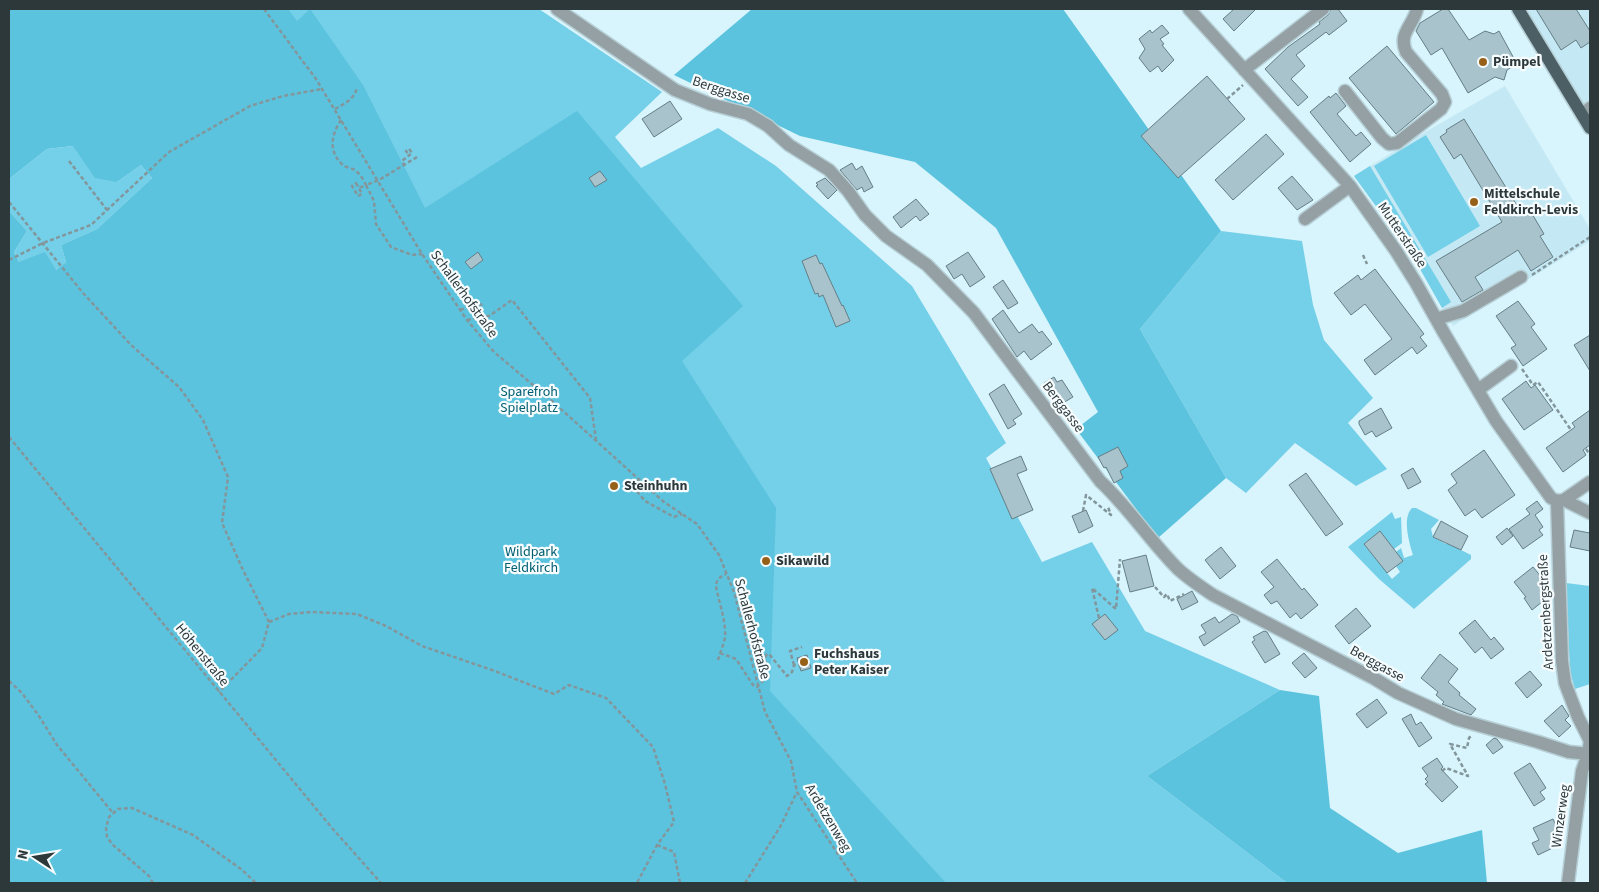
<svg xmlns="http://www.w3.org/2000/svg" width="1599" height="892" viewBox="0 0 1599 892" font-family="'Source Sans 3',sans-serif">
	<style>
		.built { fill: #c4e9f4 }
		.green { fill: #74cfe8 }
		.forest { fill: #5cc3de }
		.building { fill: #a8c3cc; stroke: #657e86 }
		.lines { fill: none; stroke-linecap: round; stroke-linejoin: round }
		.minor-casing { stroke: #b6ced5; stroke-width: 15 }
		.major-casing { stroke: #b6ced5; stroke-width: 15 }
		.path { stroke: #82969b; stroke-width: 2.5; stroke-dasharray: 4 2.5; stroke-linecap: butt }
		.minor { stroke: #94a0a3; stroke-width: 12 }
		.major { stroke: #4b5f65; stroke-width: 12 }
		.poi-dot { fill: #966018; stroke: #f7fdfe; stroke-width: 2 }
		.labels { text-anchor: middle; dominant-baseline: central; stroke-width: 4.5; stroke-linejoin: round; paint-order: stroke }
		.poi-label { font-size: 14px; font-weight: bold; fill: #2d383b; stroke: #f7fdfe; text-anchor: start }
		.street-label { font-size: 14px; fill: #2d383b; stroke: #f7fdfe }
		.park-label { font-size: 14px; fill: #015e71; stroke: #f7fdfe }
	</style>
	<rect width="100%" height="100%" fill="#d8f4fc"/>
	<path class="built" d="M1513,9H1590V128Z
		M1505,86L1590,229V241L1453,326L1415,260L1354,176L1427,131Z"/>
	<path class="green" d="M251,9H539L662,92L615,137L641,168L718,128L776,166L912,286L1006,443L986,458L1042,562L1092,542L1145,631L1280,690L1147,776L1287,883H381Z
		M1426,135L1480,226L1428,257L1374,166Z
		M73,146L117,182L141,165L152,178L97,229L61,245L66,262L56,270L19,262L14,252L27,231L9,211V179L47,149Z
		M1370,166L1451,302L1442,308L1415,260L1354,176Z
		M1221,231L1302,241L1313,305L1324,340L1373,398L1348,423L1387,469L1356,486L1295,443L1246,493L1226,478L1140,329Z
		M1412,508H1416L1439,520L1431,529L1433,537L1446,544L1447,543L1471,555V559L1414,609L1379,579L1348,547L1392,512L1395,519L1401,517L1402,543L1394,549L1380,532L1364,544L1392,579L1400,572L1396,566L1403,561L1396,552L1401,548L1404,558L1413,555C1409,542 1402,518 1412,508Z
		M1566,583L1590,586V684L1575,689L1570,672Z"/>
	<path class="forest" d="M9,9H288L297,21L310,9L363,85L425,208L577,111L743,306L682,361L776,508L770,691L946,883H9V211L27,231L14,252L19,262L45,252L56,270L66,262L61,245L97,229L152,178L141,165L117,182L95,178L73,146L47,149L9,179Z
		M752,9H1063L1221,231L1140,329L1226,478L1158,538L1076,429L1098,412L996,228L915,162L800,136L674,75Z
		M1280,690L1319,696L1330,808L1398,853L1482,830L1487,883H1287L1147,776Z"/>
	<path class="building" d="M1234,9H1256L1234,31L1223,19Z
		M1331,9H1338L1347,21L1329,35L1326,32L1296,55L1305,66L1291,79L1308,97L1298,106L1265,69L1288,47L1320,24L1319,22L1328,15Z
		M1443,9H1448L1469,40L1485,31L1494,34L1499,31L1517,64L1507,70L1504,80L1495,77L1468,93L1442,48L1431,55L1416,31L1420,23Z
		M1536,9H1576L1590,31V42L1581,48L1576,40L1561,50Z
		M1162,25L1169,33L1160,39L1164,44L1162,45L1174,60L1162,72L1158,66L1150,72L1139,58L1145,49L1139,39L1150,30L1152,33Z
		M1387,46L1434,102L1396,134L1349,78Z
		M1207,76L1245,119L1178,178L1141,136Z
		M1336,93L1346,106L1337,114L1356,136L1361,132L1371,144L1350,162L1310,112L1329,96L1330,98Z
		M670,101L682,119L654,137L642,119Z
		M1464,119L1521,212L1528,207L1544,234L1540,236L1553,257L1531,271L1518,250L1475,277L1483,290L1462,302L1436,261L1502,222L1461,154L1454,159L1440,137L1447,132L1446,130Z
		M1266,134L1284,154L1233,200L1215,180Z
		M852,163L856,170L862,166L873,187L864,192L862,187L857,190L840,170Z
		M600,171L607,180L595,187L589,178Z
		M1292,176L1313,200L1297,210L1278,188Z
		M825,178L837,190L828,199L816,186L818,185L816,183Z
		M916,199L929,214L920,221L916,216L901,228L893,217Z
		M478,252L483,260L471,269L465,262Z
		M968,252L985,277L970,287L962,274L954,279L946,266Z
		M816,255L820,264L822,263L842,306L843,305L850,321L836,327L823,295L819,297L818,293L815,294L802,261Z
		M1375,269L1424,334L1420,337L1427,346L1417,354L1412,347L1375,375L1364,360L1392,339L1365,304L1351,315L1334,293L1358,275L1361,280Z
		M1003,280L1018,303L1008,309L993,287Z
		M1518,301L1535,324L1531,327L1547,349L1523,366L1511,348L1516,345L1496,316Z
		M1003,310L1019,333L1032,324L1039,333L1042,331L1052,344L1031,360L1024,351L1017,357L992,319Z
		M1590,335V371L1574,345Z
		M1054,377L1057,382L1062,380L1073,397L1058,406L1044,383Z
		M1526,381L1531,388L1535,385L1553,410L1524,430L1502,399Z
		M1004,384L1022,414L1013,420L1016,424L1008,429L989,394Z
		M1381,408L1392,428L1376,437L1372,431L1365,435L1359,424V421Z
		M1590,410V445L1583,450L1586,455L1563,472L1546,448L1575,427L1572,423Z
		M1118,447L1128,466L1120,471L1123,478L1114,483L1106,467L1104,468L1098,457Z
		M1484,450L1515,495L1482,518L1475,509L1465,516L1448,490L1457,483L1451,474Z
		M1021,456L1027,470L1017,474L1033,510L1012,519L990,469Z
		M1413,468L1421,482L1408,489L1401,475Z
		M1306,473L1343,524L1326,536L1289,485Z
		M1537,501L1543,509L1535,515L1543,527L1539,530L1543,535L1523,549L1509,529L1530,514L1526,509Z
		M1086,510L1093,526L1079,533L1072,516Z
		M1441,521L1468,536L1461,550L1433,537Z
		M1507,528L1513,536L1502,545L1496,537Z
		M1574,530L1590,533V551L1570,547Z
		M1380,531L1403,561L1387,573L1364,544Z
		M1221,547L1236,566L1220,579L1205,560Z
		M1146,555L1154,586L1130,592L1122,561Z
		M1277,559L1302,590L1304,588L1318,605L1301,619L1296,613L1290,618L1277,601L1271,604L1264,595L1274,587L1261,572Z
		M1533,567L1549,586L1543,591L1548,597L1532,610L1524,598L1526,597L1514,582Z
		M1192,591L1198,602L1182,610L1177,599Z
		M1356,608L1371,626L1349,644L1335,626Z
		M1105,614L1118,630L1105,640L1092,624Z
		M1232,614L1237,616L1240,622L1204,646L1199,637L1206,633L1201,625L1215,617L1219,623Z
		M1475,620L1491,640L1494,637L1504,649L1491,659L1482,647L1475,653L1459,633Z
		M1264,631L1267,632L1280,654L1265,663L1252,642L1255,640L1253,637Z
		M1304,653L1317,668L1305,678L1292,663Z
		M1440,654L1458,669L1448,682L1460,693L1459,695L1476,709L1471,715L1442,704L1444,702L1436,695L1438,692L1421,678Z
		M807,655L811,668L801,671L797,658Z
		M1530,671L1542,685L1527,698L1515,683Z
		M1377,699L1387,713L1367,728L1356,714Z
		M1562,705L1569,716L1565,720L1571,726L1559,737L1544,721Z
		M1411,714L1416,725L1421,722L1432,738L1419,747L1402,719Z
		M1494,738L1497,739L1503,747L1493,754L1486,745Z
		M1437,758L1443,767L1441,769L1458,787L1442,802L1425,784L1428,782L1425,779L1428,776L1422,768Z
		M1530,763L1546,788L1540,792L1545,799L1534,806L1514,773Z
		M1553,819L1557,828L1555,829L1561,844L1538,855L1532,843L1539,840L1533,828Z"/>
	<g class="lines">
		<defs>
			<path id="minor" d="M557,9L675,90L710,104L748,114L768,126L789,145L829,170L848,191L865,215L886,236L927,265L974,313L1100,481C1129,508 1150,541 1178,569C1189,579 1201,587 1213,595L1375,679L1398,693L1456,719L1538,742L1569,752L1590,754
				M1189,9L1350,186L1396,251L1416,283L1444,333L1496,421L1551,498L1557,501
				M1244,70L1323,9
				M1345,91L1382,138L1389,144L1397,143L1441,109L1445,102L1442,94L1406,52C1398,33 1413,26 1417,9
				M1582,114L1590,108
				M1305,219L1350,186
				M1436,319L1463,311L1521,277
				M1478,390L1511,366
				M1564,500L1590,513
				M1557,501L1562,661L1565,683L1578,717L1590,741L1588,754L1582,771L1568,883
				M1557,501L1564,500L1590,482"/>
			<path id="major" d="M1518,9L1590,128"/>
		</defs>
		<use href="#minor" class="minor-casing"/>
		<use href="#major" class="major-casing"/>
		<path class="path" d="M264,9L316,79L422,254L467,320L494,352L552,401L664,502L697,524L719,555L734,592L765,712L791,761L797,792L857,883
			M1227,99L1243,85
			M335,109C344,104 355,99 357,87
			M341,120C331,135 328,152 343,165C347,168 354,168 357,172C361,175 364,181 366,185L359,188
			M417,157L379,180L366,185L374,201L376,224L391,247L412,255L422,254
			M69,161L107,210
			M405,166L402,161L412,153L409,149L406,151L410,156
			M356,183L362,194L358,196L352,186Z
			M9,202L83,293L131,345L179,387L203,420L228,477L222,523L243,570L269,622L262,648L219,692
			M1363,255L1367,264
			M9,260L43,243L91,225L169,152L250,106L283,96L322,89
			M1532,275L1590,237
			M460,310L476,304L485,305
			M467,320L489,316L512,300L590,398L596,440
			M1522,369L1533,385L1538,382L1571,430
			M9,437L332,828L381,883
			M1586,449L1590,455
			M639,479L636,490L645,501L674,517L682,514
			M1083,511L1086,495L1111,515L1108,507
			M1155,587L1164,597L1167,594L1170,601L1184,594
			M735,596L744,594
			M1099,618L1092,588L1116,609L1120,559
			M269,622L289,614L311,612L357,614L386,626L422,646L492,670L554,694L569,685L606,698L653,747L665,784L674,822L657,845L637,883
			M720,653L736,659L753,685L757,687L762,682L766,655L769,654L787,676L792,672L794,665H799
			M718,660C720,653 724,644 725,637C726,626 722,611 719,600C717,588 711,581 726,574
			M794,665L790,651L802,647
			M9,681L22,693L39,716L57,745L113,813
			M1442,771L1446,768L1468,776L1450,744L1467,748L1469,738L1471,736
			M657,845L674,852L680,883
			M153,883L149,876L113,845L107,837L106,828L109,817L118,809L132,808L193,835L241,869L256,883
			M745,883L780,827L797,792"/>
		<use href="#minor" class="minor"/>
		<use href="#major" class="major"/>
	</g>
	<g class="poi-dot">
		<circle cx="1483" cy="62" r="5"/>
		<circle cx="1474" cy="202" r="5"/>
		<circle cx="614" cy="486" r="5"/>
		<circle cx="766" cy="561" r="5"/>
		<circle cx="804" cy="662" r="5"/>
	</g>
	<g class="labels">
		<g class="poi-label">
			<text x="1493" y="62">Pümpel</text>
			<text x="1484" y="194">Mittelschule<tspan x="1484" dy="16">Feldkirch-Levis</tspan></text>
			<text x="624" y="486">Steinhuhn</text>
			<text x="776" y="561">Sikawild</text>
			<text x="814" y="654">Fuchshaus<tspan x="814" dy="16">Peter Kaiser</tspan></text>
		</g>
		<g class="street-label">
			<text transform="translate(721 90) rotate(18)">Berggasse</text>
			<text transform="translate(1402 235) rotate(56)">Mutterstraße</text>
			<text transform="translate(464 294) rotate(54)">Schallerhofstraße</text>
			<text transform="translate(1063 407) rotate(53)">Berggasse</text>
			<text transform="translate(1546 612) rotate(-93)">Ardetzenbergstraße</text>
			<text transform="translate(752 629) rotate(75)">Schallerhofstraße</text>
			<text transform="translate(202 655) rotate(51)">Höhenstraße</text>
			<text transform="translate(1377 664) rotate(29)">Berggasse</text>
			<text transform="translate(1561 816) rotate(-82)">Winzerweg</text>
			<text transform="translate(828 818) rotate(59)">Ardetzenweg</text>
		</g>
		<g class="park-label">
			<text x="529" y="392">Sparefroh<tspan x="529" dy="16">Spielplatz</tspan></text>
			<text x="531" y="552">Wildpark<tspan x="531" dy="16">Feldkirch</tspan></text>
		</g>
	</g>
	<rect width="1599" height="892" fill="none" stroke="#2d383b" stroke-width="20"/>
	<g transform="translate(35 857) rotate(282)" stroke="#f7fdfe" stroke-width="4" paint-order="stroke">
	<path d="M0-4L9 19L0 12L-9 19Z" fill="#2d383b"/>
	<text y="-8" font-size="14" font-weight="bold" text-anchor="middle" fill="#2d383b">N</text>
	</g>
</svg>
